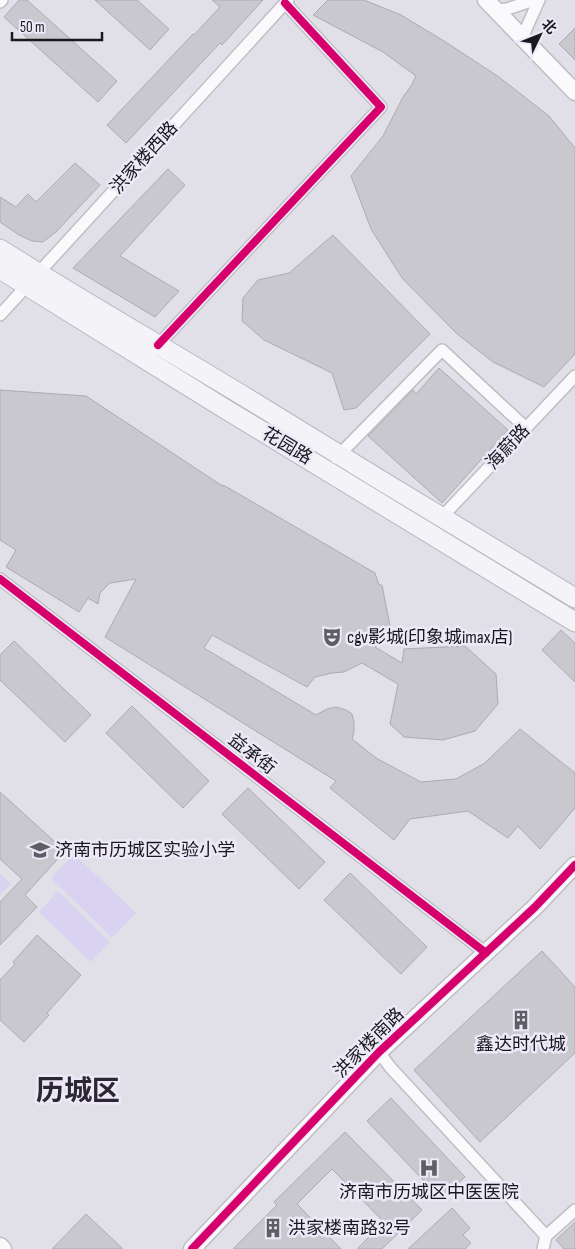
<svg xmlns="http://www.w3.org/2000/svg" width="575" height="1249" viewBox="0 0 575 1249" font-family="'Sofia Sans Condensed','Noto Sans SC',sans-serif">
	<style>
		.green { fill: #d9d2f1 }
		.building { fill: #c9c8ce; stroke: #acabb0 }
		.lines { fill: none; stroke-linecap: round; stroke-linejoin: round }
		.street-casing { stroke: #bfbec3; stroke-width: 14 }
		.secondary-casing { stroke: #bfbec3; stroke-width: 19 }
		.primary-casing { stroke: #bab8c1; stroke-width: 21 }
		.street { stroke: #fafafc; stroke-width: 11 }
		.secondary { stroke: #fafafc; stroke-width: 16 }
		.primary { stroke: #f4f3f7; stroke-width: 19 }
		.cycleway-casing { stroke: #ede9f9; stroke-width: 11 }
		.cycleway { stroke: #d6006c; stroke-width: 8 }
		.labels { text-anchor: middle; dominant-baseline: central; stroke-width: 5; stroke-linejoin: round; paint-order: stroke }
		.street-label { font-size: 18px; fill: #19181d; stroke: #ede9f9 }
		.poi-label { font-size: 18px; fill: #19181d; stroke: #ede9f9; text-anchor: start }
		.town-label { font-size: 28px; font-weight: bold; fill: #2b2834; stroke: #ede9f9 }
	</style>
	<rect width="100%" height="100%" fill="#e1e0e8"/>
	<path class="green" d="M74,854L136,913L112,938L51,878Z
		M0,873L11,884L0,895Z
		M58,891L110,942L91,962L39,912Z"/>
	<path class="building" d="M19,0H27L117,81L98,102L4,17Z
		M95,0H137L169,29L150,50Z
		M212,0H263L222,45L220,43L126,143L107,125L193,34L194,35L220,7Z
		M328,0H364L401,15L444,41L499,77L549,116L575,148V354L544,387L493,362L456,333L402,278L371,229L351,176L383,136L403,97L411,86L416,76L383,52L313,15Z
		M575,28V60L559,44Z
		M75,163L100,185L56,232L43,242L32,241L19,235L0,222V197L16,207L28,194L36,202Z
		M168,169L185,185L120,256L179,291L155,317L73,268Z
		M333,235L430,334L356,408L344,410L332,373L264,340L242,321L243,298L258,280L289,273Z
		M439,368L508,430L442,503L368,436L413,390L416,394Z
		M0,390L86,396L221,485L225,486L375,573L379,585H382L391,631L375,647L402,663L404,649L465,646L496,674L498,704L475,731L443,740L404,737L390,724L398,684L362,663L344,672L332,673L315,677L307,687L212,635L204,648L316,715L327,709L336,707L346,710L352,714L354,722V732L352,739L376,758L421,782L456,779L485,763L520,729L575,773V808L540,849L518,826L508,838L468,811L410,819L394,840L330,788L336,781L105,637L136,579L110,583L100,593L98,604L88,598L79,612L6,567L16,550L0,540Z
		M561,630L575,643V682L542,650Z
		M14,641L91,715L65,742L0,680V655Z
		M132,706L209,781L183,808L106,733Z
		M248,788L325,862L299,889L222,814Z
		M0,792L65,851L25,895L37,907L0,945V902L22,879L0,859Z
		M350,873L427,947L401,974L324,900Z
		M37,935L81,975L47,1013L49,1015L24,1042L0,1020V980L15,964L13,962Z
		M542,951L575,987V1053L480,1142L414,1070Z
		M391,1098L465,1177L441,1199L367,1121Z
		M345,1132L422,1210L382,1249H357L384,1222L332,1169L297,1204L341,1249H233L277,1205L274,1202Z
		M452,1208L470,1228L463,1235L471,1243L465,1249H408Z
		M86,1214L123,1249H52Z
		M575,1222V1249H564L556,1240Z"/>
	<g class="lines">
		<defs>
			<path id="street" d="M0,2L2,0
				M495,10L507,9L534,0
				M522,38L539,0
				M0,315L288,0
				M158,345L381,107L285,3
				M336,458L442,350L526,428
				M441,518L575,376
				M0,579L486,953
				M379,1052L390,1067L546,1236
				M543,1249L546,1236L575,1210"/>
			<path id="secondary" d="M486,0L575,92
				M0,1246L3,1249
				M192,1249L379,1052L535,907L575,865"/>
			<path id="primary" d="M0,249C88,305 179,356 268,411C370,474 472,536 575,598
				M0,269L222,407L575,622"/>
		</defs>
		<use href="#street" class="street-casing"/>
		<use href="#secondary" class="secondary-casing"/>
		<use href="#primary" class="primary-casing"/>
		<use href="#street" class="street"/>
		<use href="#secondary" class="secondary"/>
		<use href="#primary" class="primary"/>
		<defs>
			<path id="cycleway" d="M158,345L381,107L285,3
				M0,579L486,953
				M192,1249L379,1052L535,907L575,865"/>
		</defs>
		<use href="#cycleway" class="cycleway-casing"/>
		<use href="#cycleway" class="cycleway"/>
	</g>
	<defs>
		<symbol id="theatre-bare" viewBox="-9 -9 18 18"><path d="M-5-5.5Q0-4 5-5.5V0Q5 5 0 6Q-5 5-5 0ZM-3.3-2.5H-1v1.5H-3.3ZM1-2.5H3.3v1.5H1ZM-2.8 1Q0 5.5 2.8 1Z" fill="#5f5e64" stroke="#ede9f9" stroke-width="2.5" paint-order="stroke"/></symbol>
		<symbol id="school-bare" viewBox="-9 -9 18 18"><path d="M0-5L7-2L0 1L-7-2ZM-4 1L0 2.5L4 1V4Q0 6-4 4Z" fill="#5f5e64" stroke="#ede9f9" stroke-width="2.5" paint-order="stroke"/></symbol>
		<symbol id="building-bare" viewBox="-9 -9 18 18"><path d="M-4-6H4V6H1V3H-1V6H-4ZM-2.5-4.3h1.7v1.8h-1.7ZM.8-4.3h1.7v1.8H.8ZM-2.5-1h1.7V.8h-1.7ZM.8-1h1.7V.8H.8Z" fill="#5f5e64" stroke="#ede9f9" stroke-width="2.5" paint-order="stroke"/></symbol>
		<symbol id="hospital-bare" viewBox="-9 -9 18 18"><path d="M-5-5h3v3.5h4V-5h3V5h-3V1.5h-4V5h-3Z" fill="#5f5e64" stroke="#ede9f9" stroke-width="2.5" paint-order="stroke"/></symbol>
	</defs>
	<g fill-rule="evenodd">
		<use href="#theatre-bare" x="318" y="623" width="28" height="28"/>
		<use href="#school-bare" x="26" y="836" width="28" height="28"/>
		<use href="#building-bare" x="507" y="1006" width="28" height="28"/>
		<use href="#hospital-bare" x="415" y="1154" width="28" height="28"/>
		<use href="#building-bare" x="259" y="1214" width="28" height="28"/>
	</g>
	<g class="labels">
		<g class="street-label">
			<text transform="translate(144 158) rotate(-48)">洪家楼西路</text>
			<text transform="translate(287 446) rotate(31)">花园路</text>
			<text transform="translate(508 447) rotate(-47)">海蔚路</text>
			<text transform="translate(252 754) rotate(38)">益承街</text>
			<text transform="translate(369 1043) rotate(-45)">洪家楼南路</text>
		</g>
		<g class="poi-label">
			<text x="347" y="637">cgv影城(印象城imax店)</text>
			<text x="55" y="850">济南市历城区实验小学</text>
			<text x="521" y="1044" text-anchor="middle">鑫达时代城</text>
			<text x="429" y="1192" text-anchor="middle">济南市历城区中医医院</text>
			<text x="288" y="1228">洪家楼南路32号</text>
		</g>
		<g class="town-label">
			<text x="78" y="1091">历城区</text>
		</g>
	</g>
	<g transform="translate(540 35) rotate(47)" stroke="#ede9f9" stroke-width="4" paint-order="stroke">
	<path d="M0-4L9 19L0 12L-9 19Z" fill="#19181d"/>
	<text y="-8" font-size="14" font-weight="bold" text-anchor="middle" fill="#19181d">北</text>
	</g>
	<path d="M12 32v8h90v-8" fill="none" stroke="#19181d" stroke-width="2.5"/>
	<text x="20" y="32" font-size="15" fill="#19181d" stroke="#ede9f9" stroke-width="4" paint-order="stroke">50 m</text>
</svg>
